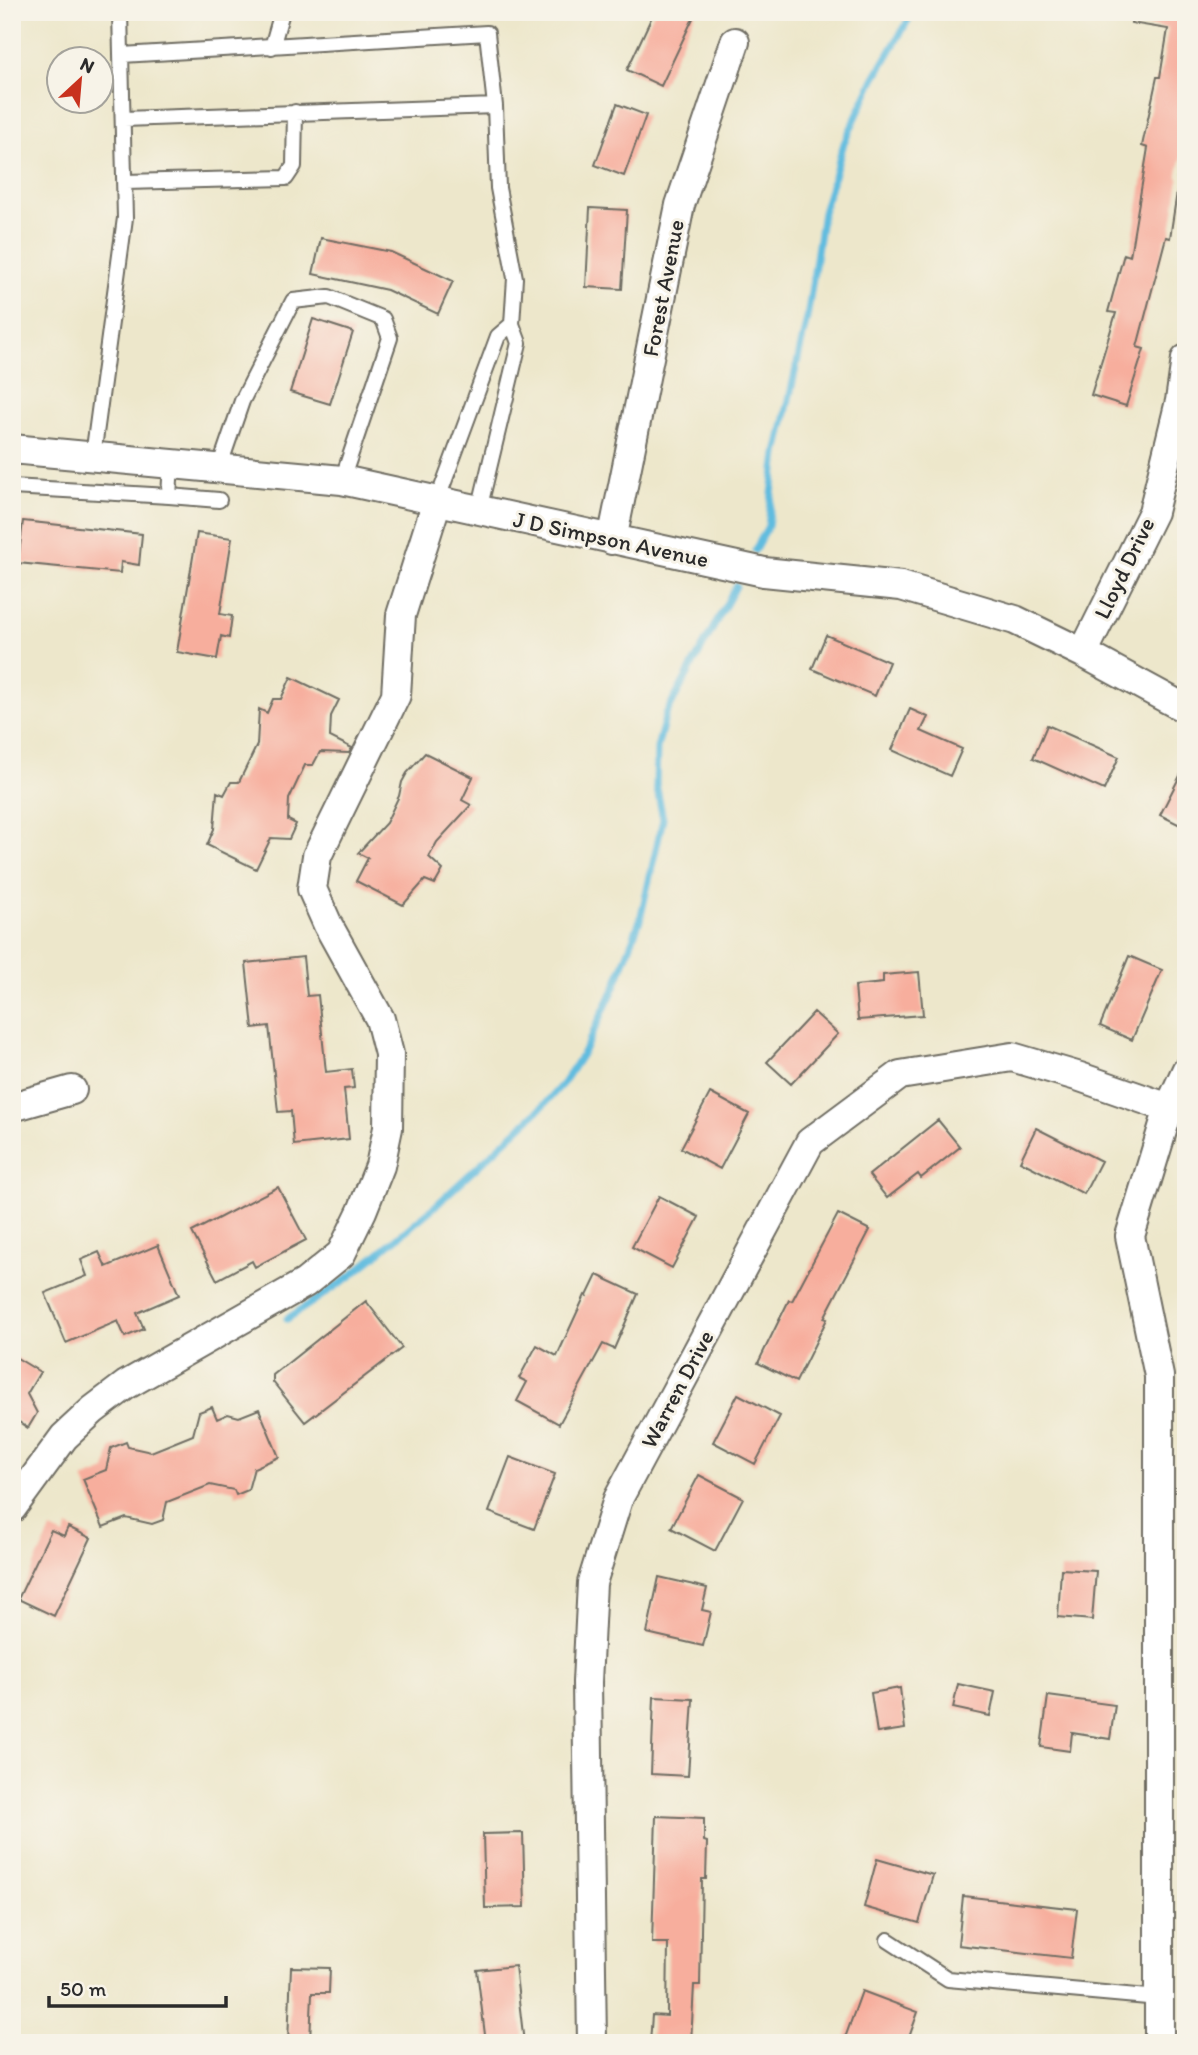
<svg xmlns="http://www.w3.org/2000/svg" width="1198" height="2055" viewBox="0 0 1198 2055" font-family="Itim,sans-serif">
	<style>
		.lines { fill: none; stroke-linecap: round; stroke-linejoin: round }
		.stream { stroke: #61bcdf; stroke-width: 7 }
		.building { fill: #f7ae9d }
		.service-casing { stroke: #6f6d63; stroke-width: 18 }
		.minor-casing { stroke: #6f6d63; stroke-width: 32 }
		.service { stroke: #fff; stroke-width: 14 }
		.minor { stroke: #fff; stroke-width: 28 }
		.labels { text-anchor: middle; dominant-baseline: central; stroke-width: 6; stroke-linejoin: round; paint-order: stroke }
		.street-label { font-size: 23px; fill: #2b2b2b; stroke: #f7f3e8 }
	</style>
	<rect width="100%" height="100%" fill="#f7f3e8"/>
	<filter id="ink" filterUnits="userSpaceOnUse"><feTurbulence type="fractalNoise" baseFrequency=".0143" numOctaves="2"/><feDisplacementMap in="SourceGraphic" scale="14" xChannelSelector="R" yChannelSelector="G"/><feConvolveMatrix kernelMatrix="1 2 1 2 8 2 1 2 1" color-interpolation-filters="sRGB"/></filter>
	<filter id="wash" filterUnits="userSpaceOnUse"><feTurbulence type="fractalNoise" baseFrequency=".00686" numOctaves="4" result="noise"/><feDisplacementMap in="SourceGraphic" scale="28" xChannelSelector="R" yChannelSelector="G"/><feGaussianBlur stdDeviation="1.57" result="paint"/><feColorMatrix in="noise" values="0 0 0 0 0 0 0 0 0 0 0 0 0 0 0 0 0 1.4 0 .05"/><feComposite in="paint" operator="in"/></filter>
	<g filter="url(#wash)">
		<rect width="100%" height="100%" fill="#ede7cb"/>
		<g class="lines">
			<path class="stream" d="M755,550L768,526L777,454L807,318L823,212L844,143L874,79L913,12
				M287,1319L351,1276L433,1208L542,1107L564,1082L584,1051L615,987L640,920L663,819L656,784L657,748L666,714L736,586"/>
		</g>
		<g id="blocks">
			<path class="building" d="M654,12H696L661,86L627,70Z
				M1132,12H1186V137L1177,178L1179,179L1170,238L1166,237L1137,347L1144,349L1126,406L1091,395L1116,313L1108,312L1124,254L1130,256L1148,148L1142,146L1157,77H1160L1168,29L1131,23Z
				M617,104L646,115L624,176L595,165Z
				M590,208L627,210L622,289L586,287Z
				M321,238L391,252L453,281L438,314L387,290L313,274Z
				M313,319L353,332L330,404L290,392Z
				M23,521L142,534L139,565L121,562L120,573L18,563Z
				M197,533L232,538L220,614L232,616L229,638L221,636L217,659L177,652Z
				M826,635L889,662L875,696L812,669Z
				M291,677L339,700L331,716L330,737L352,748L349,753L320,752L313,765H305L289,799L288,820L296,824L289,839L271,838L256,869L207,845L214,829L217,792L224,795L231,782H239L257,745L259,709L267,713L273,699H281Z
				M910,709L928,717L921,731L962,749L950,776L892,750Z
				M1047,725L1119,757L1104,790L1033,758Z
				M425,753L473,777L462,800L471,805L437,842L429,857L443,870L435,884L425,880L403,905L356,881L368,858L358,853L386,823L399,796L402,782L407,773Z
				M1186,764V828L1160,815Z
				M1129,956L1162,970L1132,1040L1100,1026Z
				M303,957L307,996L318,995L326,1072L352,1069L354,1088L344,1089L349,1139L294,1145L291,1111L278,1112L269,1026L253,1028L246,963Z
				M919,972L923,1015L858,1020L855,986L883,983V975Z
				M814,1012L838,1034L791,1084L767,1062Z
				M710,1093L749,1114L720,1169L681,1148Z
				M938,1120L960,1147L921,1178L918,1174L887,1198L869,1175Z
				M1036,1128L1101,1161L1084,1194L1020,1161Z
				M278,1187L306,1240L255,1267L252,1261L217,1280L192,1232Z
				M659,1196L699,1217L672,1268L632,1247Z
				M838,1214L870,1230L824,1318L827,1319L796,1382L758,1363L789,1300L792,1301Z
				M158,1245L179,1295L137,1313L144,1329L125,1337L118,1321L66,1343L45,1293L87,1276L81,1260L99,1252L106,1267Z
				M597,1275L638,1294L614,1349L603,1344L559,1424L517,1401L527,1382L519,1378L537,1345L557,1356L585,1295L587,1296Z
				M366,1301L402,1348L305,1422L273,1382V1375Z
				M12,1355L40,1372L27,1394L37,1413L28,1428L13,1418L12,1420Z
				M738,1394L780,1416L755,1464L713,1442Z
				M212,1407L217,1419L228,1414L239,1417L259,1409L279,1457L254,1468L248,1490L236,1495L234,1490L210,1485L167,1502L163,1520L152,1524L126,1518L103,1527L83,1479L106,1470L111,1448L126,1442L128,1447L151,1452L193,1435L199,1412Z
				M510,1457L555,1474L534,1529L489,1512Z
				M699,1475L743,1498L715,1551L671,1528Z
				M68,1527L91,1538L54,1616L18,1599L51,1530L64,1536Z
				M1061,1569L1096,1571L1092,1620L1058,1617Z
				M659,1577L707,1588L702,1610L711,1612L703,1646L647,1633Z
				M958,1684L995,1692L990,1716L953,1708Z
				M900,1688L905,1729L877,1733L871,1693Z
				M1048,1696L1115,1705L1110,1739L1072,1733L1070,1751L1041,1747Z
				M654,1697L693,1699L688,1776L651,1774Z
				M656,1816L704,1818V1841L707,1842L706,1879H702L700,1985H694L691,2043H650L652,2015L667,2016L668,1943H652Z
				M523,1833L525,1907L485,1908L483,1834Z
				M877,1859L933,1875L919,1923L864,1907Z
				M963,1896L1077,1909L1071,1958L958,1945Z
				M515,1966L524,2043H486L477,1970Z
				M291,1967L330,1968L329,1993H312L310,2043H288Z
				M862,1991L918,2012L907,2043H859L845,2038Z"/>
		</g>
	</g>
	<g filter="url(#ink)">
		<use href="#blocks" fill-opacity="0" stroke="#6f6d63" stroke-width="2"/>
		<g class="lines">
			<defs>
				<path id="service" d="M272,47L282,12
					M122,55L487,33L495,106L498,188L515,278L512,324L519,343L479,510
					M124,119L495,106
					M125,182L286,178L294,166L295,112
					M93,456L125,218L120,12
					M219,468L242,401L293,301L329,297L383,319L390,338L342,480
					M12,487L169,496L171,463
					M169,496L219,500
					M437,501L498,336L512,324
					M888,1940L948,1979L1159,1998"/>
				<path id="minor" d="M12,449L342,480L764,572L901,586L1015,620L1083,653L1186,709
					M612,540L680,205L735,42
					M1083,653L1153,512L1180,401L1186,359
					M12,1107L72,1090
					M12,1508L64,1437L93,1410L126,1385L305,1283L341,1254L362,1211L380,1166L388,1128L389,1054L380,1019L328,925L312,889L317,856L396,695L401,615L437,501
					M592,2043L587,1682L592,1583L618,1499L810,1142L900,1075L1012,1057L1080,1077L1169,1108
					M1159,2043V1376L1130,1236L1169,1108L1186,1071"/>
			</defs>
			<use href="#service" class="service-casing"/>
			<use href="#minor" class="minor-casing"/>
			<use href="#service" class="service"/>
			<use href="#minor" class="minor"/>
		</g>
	</g>
	<g class="labels">
		<g class="street-label">
			<text transform="translate(663 288) rotate(-79)">Forest Avenue</text>
			<text transform="translate(611 539) rotate(12)">J D Simpson Avenue</text>
			<text transform="translate(1124 568) rotate(-64)">Lloyd Drive</text>
			<text transform="translate(677 1389) rotate(-62)">Warren Drive</text>
		</g>
	</g>
	<rect width="1198" height="2055" fill="none" stroke="#f7f3e8" stroke-width="42"/>
	<g transform="translate(80 80) rotate(26)"><circle r="33" fill="#f7f3e8" stroke="#a5a39c" stroke-width="2"/>
	<path d="M0-5L12 26L0 18L-12 26Z" fill="#c8321e"/>
	<text y="-10" font-size="19" font-weight="bold" text-anchor="middle" fill="#2b2b2b">N</text>
	</g>
	<path d="M49 1996v10h177v-10" fill="none" stroke="#2b2b2b" stroke-width="3.5"/>
	<text x="60" y="1996" font-size="21" fill="#2b2b2b" stroke="#f7f3e8" stroke-width="5" paint-order="stroke">50 m</text>
</svg>
